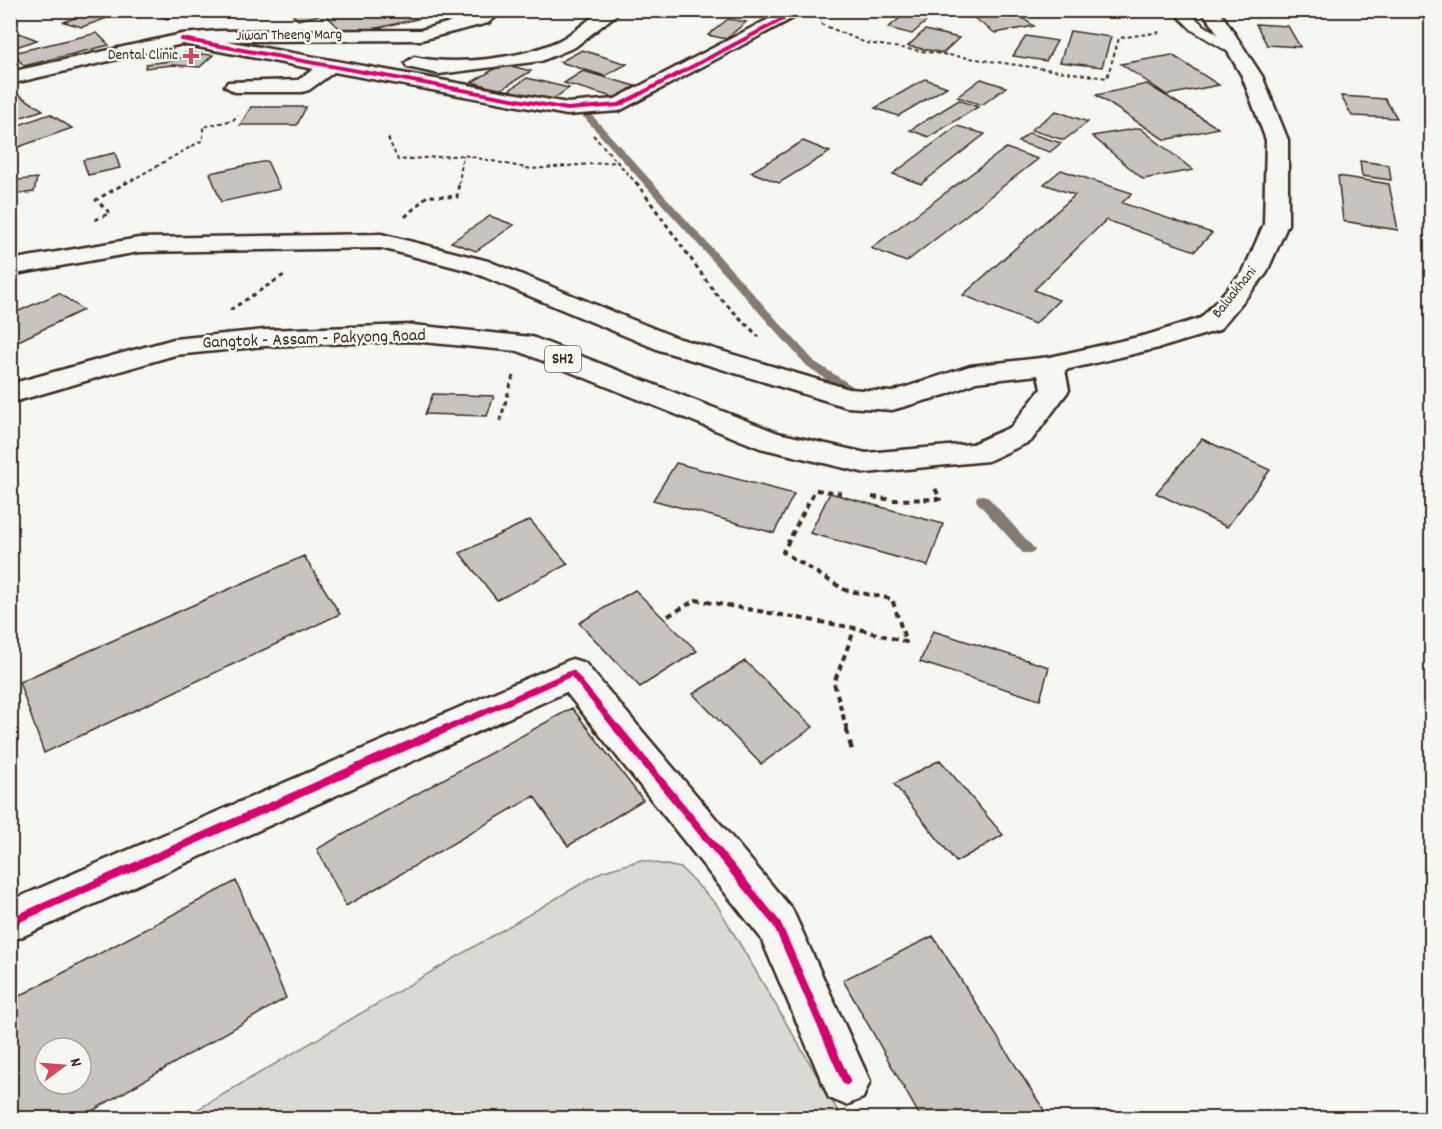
<svg xmlns="http://www.w3.org/2000/svg" width="1442" height="1129" viewBox="0 0 1442 1129" font-family="Dekko,sans-serif">
	<style>
		.green { fill: #dad9d3; stroke: #8a8278; stroke-width: 1.5 }
		.lines { fill: none; stroke-linecap: round; stroke-linejoin: round }
		.stream { fill: #857a71; fill-rule: evenodd }
		.building { fill: #c8c3be; stroke: #3b2a1e; stroke-width: 1.5; fill-rule: evenodd }
		.lane-casing { stroke: #3b2a1e; stroke-width: 4 }
		.street-casing { stroke: #3b2a1e; stroke-width: 5 }
		.primary-casing { stroke: #3b2a1e; stroke-width: 5 }
		.path-far3 { stroke: #3b2a1e; stroke-width: 2; stroke-dasharray: 4 3; stroke-linecap: butt }
		.path-far2 { stroke: #3b2a1e; stroke-width: 3; stroke-dasharray: 4.5 4; stroke-linecap: butt }
		.path-far1 { stroke: #3b2a1e; stroke-width: 4; stroke-dasharray: 6 4.5; stroke-linecap: butt }
		.path { stroke: #3b2a1e; stroke-width: 4.5; stroke-dasharray: 8 6; stroke-linecap: butt }
		.lane { fill: #f6f6f2; fill-rule: evenodd }
		.street { fill: #f6f6f2; fill-rule: evenodd }
		.primary { fill: #f6f6f2; fill-rule: evenodd }
		.cycleway-far2-casing { stroke: #f6f6f2; stroke-width: 6 }
		.cycleway-far1-casing { stroke: #f6f6f2; stroke-width: 10 }
		.cycleway-casing { stroke: #f6f6f2; stroke-width: 11 }
		.cycleway-far2 { stroke: #d6006c; stroke-width: 4 }
		.cycleway-far1 { stroke: #d6006c; stroke-width: 6 }
		.cycleway { stroke: #d6006c; stroke-width: 8 }
		.poi-dot { fill: #d1495b; stroke: #f6f6f2; stroke-width: 2 }
		.labels { text-anchor: middle; dominant-baseline: central; stroke-width: 5; stroke-linejoin: round; paint-order: stroke }
		.far-street-label { font-size: 15px; fill: #3b2a1e; stroke: #f6f6f2 }
		.far-poi-label { font-size: 15px; fill: #3b2a1e; stroke: #f6f6f2; text-anchor: end }
		.shield { fill: #f6f6f2; stroke: #73675e; stroke-width: 1.5 }
		.shield-label { font-size: 16px; font-weight: bold; fill: #3b2a1e }
		.street-label { font-size: 18px; fill: #3b2a1e; stroke: #f6f6f2 }
	</style>
	<rect width="100%" height="100%" fill="#f6f6f2"/>
	<filter id="ink" filterUnits="userSpaceOnUse"><feTurbulence type="fractalNoise" baseFrequency=".0167" numOctaves="2"/><feDisplacementMap in="SourceGraphic" scale="12" xChannelSelector="R" yChannelSelector="G"/><feConvolveMatrix kernelMatrix="1 2 1 2 8 2 1 2 1" color-interpolation-filters="sRGB"/></filter>
	<g filter="url(#ink)">
		<path class="green" d="M641,860L681,868L717,905L842,1118H183L601,872Z"/>
		<g class="lines">
			<path class="stream" d="M582,111H588L815,362L854,387V393H846L807,366L582,115Z
				M982,495L987,496L1033,547L1035,550L1033,553H1023L977,502L976,499L977,496Z"/>
		</g>
		<path class="building" d="M95,10L121,13L82,27L64,22Z
			M160,10H188L167,19L154,13Z
			M288,10H342L298,20Z
			M345,10H408L417,19L346,35L326,15Z
			M909,10H947L940,18Z
			M982,10H1011L1034,26L995,33L967,13Z
			M906,13L930,18L912,34L888,28Z
			M728,19L746,22L726,39L708,35Z
			M1256,24L1288,26L1300,47L1267,45Z
			M925,30L959,38L943,53L908,46Z
			M1070,31L1111,37L1102,67L1060,62Z
			M19,33L37,40L10,49V36Z
			M97,33L109,45L24,66L13,53Z
			M1026,36L1057,41L1046,61L1013,56Z
			M582,50L627,64L605,76L560,62Z
			M186,53L213,55L200,67L173,65L145,68L146,64L178,60Z
			M1172,55L1219,85L1167,95L1121,64Z
			M503,64L531,71L500,90L472,82Z
			M583,71L635,86L616,98L564,83Z
			M527,78L569,88L547,103L505,93Z
			M925,79L947,87L898,116L875,108Z
			M981,79L1006,87L982,105L957,97Z
			M1147,84L1218,128L1165,140L1096,95Z
			M19,95L43,110L10,121V98Z
			M1341,96L1385,99L1397,118L1352,116Z
			M959,100L978,107L929,137L910,130Z
			M251,107H306L297,125H240Z
			M1056,111L1088,122L1064,140L1031,130Z
			M50,114L72,128L10,150V128Z
			M957,126L985,134L921,184L893,174Z
			M1140,128L1193,170L1143,179L1092,136Z
			M1029,133L1061,143L1050,152L1018,142Z
			M803,141L830,152L779,183L751,172Z
			M1006,148L1038,159L906,262L871,248Z
			M115,153L120,168L88,175L83,160Z
			M267,161L280,189L221,202L210,173Z
			M1360,161L1389,165L1391,180L1362,176Z
			M1061,170L1132,193L1122,203L1212,233L1195,251L1106,220L1034,290L1059,300L1035,324L963,295L1075,195L1044,184Z
			M1338,176L1389,184L1398,230L1343,221Z
			M37,178L34,192L10,195V181Z
			M490,216L514,225L476,251L451,242Z
			M59,293L83,310L10,345V315Z
			M433,394L494,396L487,416L425,414Z
			M1202,439L1270,470L1227,527L1156,493Z
			M676,463L794,494L774,533L653,500Z
			M830,493L943,524L928,566L810,533Z
			M530,520L568,564L497,600L460,553Z
			M304,556L340,614L44,753L19,682Z
			M635,590L697,651L640,687L579,623Z
			M933,631L1049,667L1040,700L920,662Z
			M745,661L813,727L761,764L693,694Z
			M572,708L643,800L568,846L534,796L346,906L317,849Z
			M940,760L1003,835L956,862L894,784Z
			M236,881L286,998L80,1118H10V1001ZM45,1048H81V1084H45Z
			M933,936L1049,1118H921L843,980Z"/>
		<g class="lines">
			<defs>
				<path id="lane" d="M1172,10H1186L1202,24L1244,51L1237,55L1232,54L1192,30Z"/>
				<path id="street" d="M483,10H504L488,23L421,40L226,41L567,103L615,99L786,10H808L619,111L567,115L334,72L309,90L302,92H235L225,86L228,82L298,80L314,69L182,44L10,84V72L182,34L218,31L421,30L476,15Z
					M602,10H622L575,47L541,61L439,74L407,67L405,63L414,57C455,66 522,59 560,40C575,32 588,20 602,10Z
					M572,659L585,663L792,909L870,1081L863,1098L846,1105L829,1098L761,938L566,692L10,942V901Z"/>
				<path id="primary" d="M1201,10H1219L1262,76L1288,140V224L1266,274L1219,330L1163,347L1065,370L1069,390L1031,441L988,461L866,473L760,448L518,351L412,341L265,346L175,355L10,403V384L174,339L265,330L412,325L532,337L778,433L866,453L972,444L1011,427L1041,389L1038,375L976,382L948,394L892,410L847,407L659,350L470,271L381,248L139,252L10,275V260L139,238L381,234L488,261L677,338L849,389L891,392L970,366L1050,357L1147,335L1201,318L1243,272L1264,224L1266,140L1242,76L1213,26Z"/>
			</defs>
			<use href="#lane" class="lane-casing"/>
			<use href="#street" class="street-casing"/>
			<use href="#primary" class="primary-casing"/>
			<path class="path-far3" d="M821,24L866,43L1107,78L1119,38L1161,32
				M593,135L637,184
				M388,138L398,160L463,155L531,169L616,162
				M125,184L203,140V127L233,120L238,115
				M459,184L463,155"/>
			<path class="path-far2" d="M636,182L716,294L759,337
				M405,217L427,196L457,197L459,182
				M95,220L110,213L96,200L127,182
				M230,310L287,273
				M500,421L514,373"/>
			<path class="path-far1" d="M872,497L893,500L940,499L935,488
				M668,616L696,600L855,628L906,642L892,599L845,590L783,552L815,490L841,493
				M847,730L834,683L855,628"/>
			<path class="path" d="M846,728L853,754"/>
			<use href="#lane" class="lane"/>
			<use href="#street" class="street"/>
			<use href="#primary" class="primary"/>
			<defs>
				<path id="cycleway-far2" d="M182,39L567,109L619,105L800,10"/>
				<path id="cycleway-far1" d="M444,730L572,673L618,730"/>
				<path id="cycleway" d="M617,728L777,924L846,1081
					M10,922L447,728"/>
			</defs>
			<use href="#cycleway-far2" class="cycleway-far2-casing"/>
			<use href="#cycleway-far1" class="cycleway-far1-casing"/>
			<use href="#cycleway" class="cycleway-casing"/>
			<use href="#cycleway-far2" class="cycleway-far2"/>
			<use href="#cycleway-far1" class="cycleway-far1"/>
			<use href="#cycleway" class="cycleway"/>
		</g>
	</g>
	<path class="poi-dot" d="M188 47h6v6h6v6h-6v6h-6v-6h-6v-6h6z"/>
	<g class="labels">
		<g class="far-street-label">
			<text transform="translate(289 36) rotate(-1)">Jiwan Theeng Marg</text>
			<text transform="translate(1235 293) rotate(-51)">Baluakhani</text>
		</g>
		<g class="far-poi-label">
			<text x="178" y="56">Dental Clinic</text>
		</g>
		<rect class="shield" x="545" y="346" width="36" height="26" rx="4.5"/>
		<g class="shield-label">
			<text x="563" y="359">SH2</text>
		</g>
		<g class="street-label">
			<text transform="translate(314 340) rotate(-2)">Gangtok - Assam - Pakyong Road</text>
		</g>
	</g>
	<rect width="1442" height="1129" fill="none" stroke="#f6f6f2" stroke-width="36"/>
	<rect x="18" y="18" width="1406" height="1093" fill="none" stroke="#3b2a1e" stroke-width="2" filter="url(#ink)"/>
	<g transform="translate(63 1066) rotate(74)"><circle r="28" fill="#f6f6f2" stroke="#aba49d" stroke-width="1.5"/>
	<path d="M0-4.5L10 22L0 15L-10 22Z" fill="#d1495b"/>
	<text y="-9" font-size="16" font-weight="bold" text-anchor="middle" fill="#3b2a1e">N</text>
	</g>
</svg>
